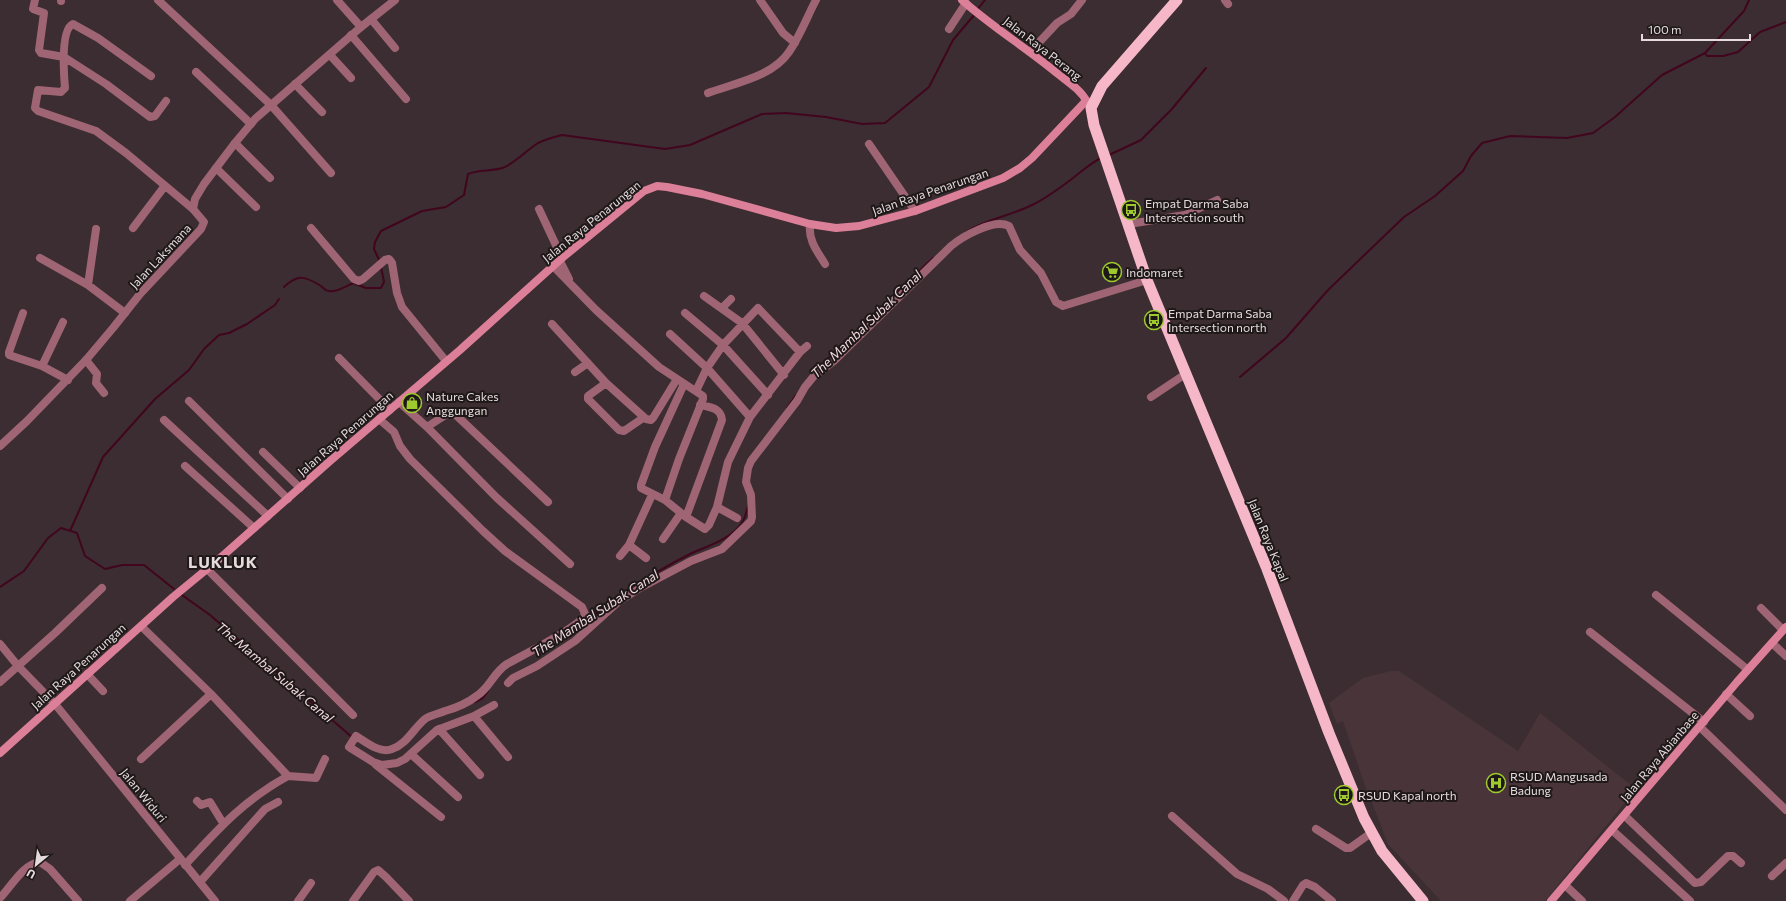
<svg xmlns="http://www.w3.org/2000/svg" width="1786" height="901" viewBox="0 0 1786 901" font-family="Commissioner,sans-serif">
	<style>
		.built { fill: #493439 }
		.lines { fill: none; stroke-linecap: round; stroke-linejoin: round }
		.stream { stroke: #41061e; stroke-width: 2 }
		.minor { stroke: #9f6574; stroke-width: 8 }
		.tertiary { stroke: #9f6574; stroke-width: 8 }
		.secondary { stroke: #dc7f99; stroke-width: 8 }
		.trunk { stroke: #f6b8c8; stroke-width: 11 }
		.labels { text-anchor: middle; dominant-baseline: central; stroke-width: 4; stroke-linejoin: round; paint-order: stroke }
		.street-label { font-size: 12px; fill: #e5dbdd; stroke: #1e1819 }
		.poi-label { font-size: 12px; fill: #e5dbdd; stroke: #1e1819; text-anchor: start }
		.water-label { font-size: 13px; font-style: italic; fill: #f3dae0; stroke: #1e1819 }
		.district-label { font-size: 16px; font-weight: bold; letter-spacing: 1px; fill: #e5dbdd; stroke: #1e1819 }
	</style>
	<rect width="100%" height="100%" fill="#3b2d31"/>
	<path class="built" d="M1391,671H1399L1518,751L1540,713L1636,789L1545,901H1441L1388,844L1362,777L1343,721L1337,724L1329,703L1363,678Z"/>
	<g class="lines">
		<path class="stream" d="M977,10L985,0
			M1705,53L1707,56H1723L1738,52L1760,32L1786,22
			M1109,155L1141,140L1171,110L1206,68
			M966,232C987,218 1012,216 1034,204C1048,197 1061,187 1073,178C1082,171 1091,163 1101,158
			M380,262L374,249L375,242L381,231L422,211L446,207L464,195L468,174C480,169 493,172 505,167C517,161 527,150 538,143C546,139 554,137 562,135L665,149L690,145L762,114L786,113L826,117L862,124L885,123L929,87L953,40L975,14
			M284,287C298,274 305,276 321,286C323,288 327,291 329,291C336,293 347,286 353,283L366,288H381L384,282L381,267
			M817,369L933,258
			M1240,377L1286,338L1328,290L1404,217L1435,196L1463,171L1471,156L1482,143L1510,136L1567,138L1593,133L1615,117L1662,75L1705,53L1744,11L1749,0
			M787,408L796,395
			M70,531L103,457L155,399L189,370L204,349L219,335L229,333L247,324L275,305L279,299
			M0,587L24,571L48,538L61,528L77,533L85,556L105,569L122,565H144L174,589
			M628,591C649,576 670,564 692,553C708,546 725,541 738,528C744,522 746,514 748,506
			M182,595L210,615L353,738
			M583,623L613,601
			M475,702L483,698L488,691"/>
		<path class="minor" d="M35,0L33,9L44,13L39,50L41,53L64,57L106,84L150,117L155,116L166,101
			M158,0L271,105L331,173
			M337,0L361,27
			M760,0L783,33L795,43
			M1225,0L1228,4
			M61,1V0
			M371,19L395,48
			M949,29L966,3
			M351,35L406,99
			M1031,51L1057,23L1071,14L1082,0
			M330,55L351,78
			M196,72L251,124
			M151,76L98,38L73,24C60,29 64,76 65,88L61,92L38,90L35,108L38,111L96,131L126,153L193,209
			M295,84L322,112
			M708,93C735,83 772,77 789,52C800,36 807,17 816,0
			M235,143L270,178
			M869,144L915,211
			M216,168L256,207
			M539,209L562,258
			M810,224C808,240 817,251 825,264
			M1129,224L1185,215L1217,200
			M133,228L164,187
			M311,228L354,279L359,281L363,279L385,260L389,259L392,263L397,293L402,307L446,361
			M40,258L88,285L125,313
			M560,261L569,279
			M553,266L596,310L659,367L703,396V399L679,459L665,500
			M88,285L96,229
			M704,296L742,323L784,375
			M722,308L731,299
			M23,313L9,352V355L42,366L68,380
			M685,313L723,345L768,395
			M552,324L606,383L646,419L651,420L653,418L677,379
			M670,334L707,368L750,417L728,462L717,507L709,525L705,529L686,517L665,500L641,488V485L655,447L684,384
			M339,358L390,410
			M86,360L97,374L96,383L104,393
			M42,366L63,322
			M575,372L588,363
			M606,383L588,396V399L619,430L624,431L643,418
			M696,391L707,368L723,345L758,308L800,352
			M1151,397L1187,373
			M189,401L288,499
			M399,402L427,427L497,498L570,564
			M750,417L800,352L807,346
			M379,419L394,432L400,446L410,459L483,531L505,551L582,607L585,614C582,626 521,656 507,664C494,672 490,687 478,695C469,702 456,708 445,711C438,714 431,715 425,719C413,729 407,744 392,749C380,754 366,742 356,736L349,747L373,762L382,765L397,763L405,759L437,730L474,716L494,705
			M164,420L268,516
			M427,427L447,414L451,413L457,416L548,502
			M263,452L300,488
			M185,466L254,528
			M717,507L737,518
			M686,517L722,420C721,408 710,407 700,405
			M663,539L681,513
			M629,545L646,558
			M620,556L629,545L652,495
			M207,569L353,715
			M1656,595L1747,669
			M1761,608L1783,630
			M141,626L211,694L288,776C244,800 219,828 185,865
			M1590,632L1704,722
			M1772,643L1786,656
			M87,674L103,691
			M0,682L55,633L102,588
			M508,683L513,678L537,666L575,641L618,602L640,588L691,561L722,549L751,521L752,517L751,495L746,482L748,468L751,461L797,401L805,387L814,376L835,360L951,246C962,237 994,218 1009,226L1020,250L1041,273L1056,302L1063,306L1147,280
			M1726,694L1750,716
			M474,716L508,757
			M1700,727L1786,810
			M439,729L480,775
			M411,754L458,797
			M141,759L211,694
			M376,765L441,817
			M288,776L316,778L325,759
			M197,801L201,805L210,802L223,823
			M1172,816L1237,874L1268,889L1284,901
			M1625,816L1695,883L1701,882L1728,856H1733L1741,863
			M1316,829L1346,848H1350L1371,833
			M1612,830L1690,901
			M1772,876L1786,863
			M200,882L265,809L278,802
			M1565,885L1582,901
			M0,898C11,887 23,864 40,862L50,869L78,901
			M130,901L180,859
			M298,901L311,883
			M353,901L374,872L378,870L386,877L409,901
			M1293,901L1303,885L1306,883L1315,887L1332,901"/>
		<path class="tertiary" d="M0,446L27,421L86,360L113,328L140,294L201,229L204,222L193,209L195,199L204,184L235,143L255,119L361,27L395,0
			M0,644L18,666L55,704L215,901"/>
		<path class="secondary" d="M962,0C992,27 1027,48 1058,74C1068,82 1081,90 1087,102
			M0,753L173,597L218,560L330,461L460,350L562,258L644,191L657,186L667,187L702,194L810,224L836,228L859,226L915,211L1003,178L1020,168L1032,158L1084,103L1093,102
			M1551,901L1737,682L1786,627"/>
		<path class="trunk" d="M1177,0L1102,86L1091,108L1094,125L1147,280L1267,569L1329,733L1364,818L1382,851L1423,901"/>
	</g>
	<defs>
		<symbol id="bus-ring" viewBox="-11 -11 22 22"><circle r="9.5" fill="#1e1819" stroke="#9fca2d" stroke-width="1.5"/><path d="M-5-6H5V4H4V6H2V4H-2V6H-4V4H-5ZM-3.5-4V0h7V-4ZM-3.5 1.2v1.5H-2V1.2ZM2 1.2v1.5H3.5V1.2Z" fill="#9fca2d"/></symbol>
		<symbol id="supermarket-ring" viewBox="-11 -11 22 22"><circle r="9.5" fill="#1e1819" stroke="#9fca2d" stroke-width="1.5"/><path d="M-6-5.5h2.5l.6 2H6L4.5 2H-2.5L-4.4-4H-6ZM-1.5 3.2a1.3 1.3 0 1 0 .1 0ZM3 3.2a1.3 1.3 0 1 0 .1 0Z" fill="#9fca2d"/></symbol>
		<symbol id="shop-ring" viewBox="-11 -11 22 22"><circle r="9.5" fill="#1e1819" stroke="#9fca2d" stroke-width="1.5"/><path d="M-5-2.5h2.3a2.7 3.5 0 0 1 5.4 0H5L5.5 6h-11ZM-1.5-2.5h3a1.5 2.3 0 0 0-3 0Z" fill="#9fca2d"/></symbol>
		<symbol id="hospital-ring" viewBox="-11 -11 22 22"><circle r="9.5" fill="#1e1819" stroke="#9fca2d" stroke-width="1.5"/><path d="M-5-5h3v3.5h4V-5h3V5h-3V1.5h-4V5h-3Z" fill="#9fca2d"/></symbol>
	</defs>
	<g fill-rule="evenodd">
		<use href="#bus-ring" x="1120" y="199" width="22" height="22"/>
		<use href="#supermarket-ring" x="1101" y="261" width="22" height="22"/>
		<use href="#bus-ring" x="1143" y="309" width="22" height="22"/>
		<use href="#shop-ring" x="401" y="392" width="22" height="22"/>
		<use href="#hospital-ring" x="1485" y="772" width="22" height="22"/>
		<use href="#bus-ring" x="1333" y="784" width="22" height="22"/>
	</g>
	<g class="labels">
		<g class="street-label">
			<text transform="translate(1043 48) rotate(38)">Jalan Raya Perang</text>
			<text transform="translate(930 191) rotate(-19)">Jalan Raya Penarungan</text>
			<text transform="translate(591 221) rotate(-39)">Jalan Raya Penarungan</text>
			<text transform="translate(160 256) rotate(-47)">Jalan Laksmana</text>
			<text transform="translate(345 433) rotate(-41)">Jalan Raya Penarungan</text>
			<text transform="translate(1269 540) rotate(68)">Jalan Raya Kapal</text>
			<text transform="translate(78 666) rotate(-42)">Jalan Raya Penarungan</text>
			<text transform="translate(1659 756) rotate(-50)">Jalan Raya Abianbase</text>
			<text transform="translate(144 795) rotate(51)">Jalan Widuri</text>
		</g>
		<g class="poi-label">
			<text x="1145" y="203">Empat Darma Saba<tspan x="1145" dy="14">Intersection south</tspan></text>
			<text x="1126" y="272">Indomaret</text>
			<text x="1168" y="313">Empat Darma Saba<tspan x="1168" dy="14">Intersection north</tspan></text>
			<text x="426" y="396">Nature Cakes<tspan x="426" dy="14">Anggungan</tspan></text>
			<text x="1510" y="776">RSUD Mangusada<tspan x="1510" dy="14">Badung</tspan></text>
			<text x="1358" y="795">RSUD Kapal north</text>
		</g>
		<g class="water-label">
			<text transform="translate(866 324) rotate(-44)">The Mambal Subak Canal</text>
			<text transform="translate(595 613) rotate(-33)">The Mambal Subak Canal</text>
			<text transform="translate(275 672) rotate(40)">The Mambal Subak Canal</text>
		</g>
		<g class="district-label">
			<text x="223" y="561">LUKLUK</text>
		</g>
	</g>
	<g transform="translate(36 865) rotate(209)" stroke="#1e1819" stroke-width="3" paint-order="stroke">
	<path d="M0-3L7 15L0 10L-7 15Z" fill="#e5dbdd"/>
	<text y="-6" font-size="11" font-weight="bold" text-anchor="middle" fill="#e5dbdd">U</text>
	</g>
	<path d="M1642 34v6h108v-6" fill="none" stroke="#e5dbdd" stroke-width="2"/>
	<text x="1648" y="34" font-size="12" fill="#e5dbdd" stroke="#1e1819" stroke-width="3" paint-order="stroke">100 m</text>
</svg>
